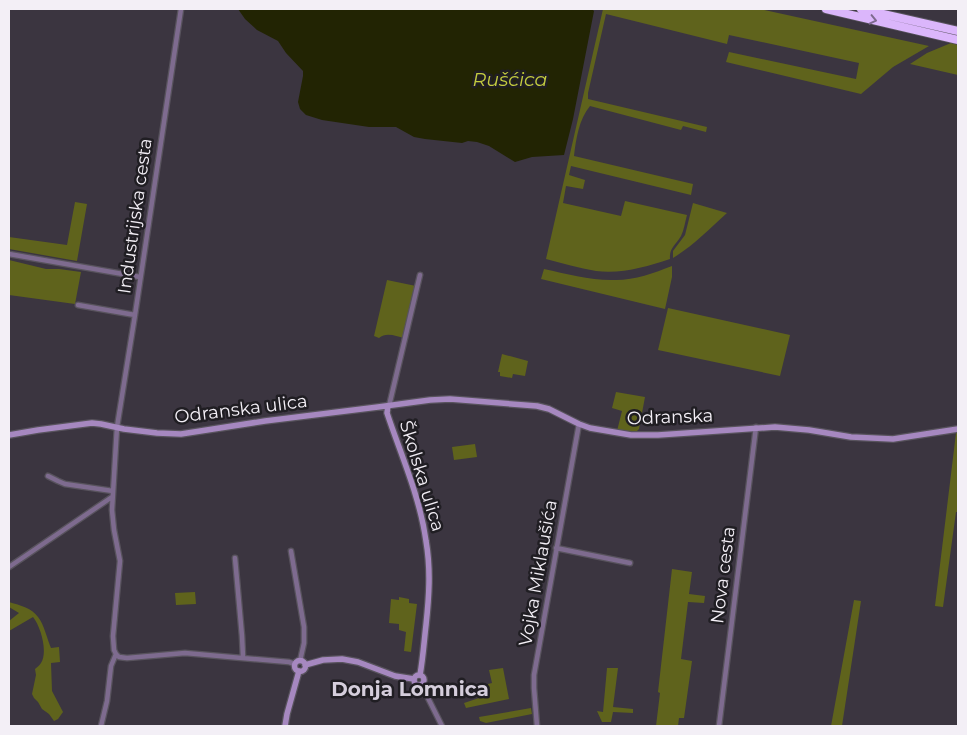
<svg xmlns="http://www.w3.org/2000/svg" width="967" height="735" viewBox="0 0 967 735" font-family="Montserrat,sans-serif">
	<style>
		.green { fill: #5f631c }
		.water { fill: #222403 }
		.lines { fill: none; stroke-linecap: round; stroke-linejoin: round }
		.street-casing { stroke: #58535d; stroke-width: 7 }
		.secondary-casing { stroke: #58535d; stroke-width: 8 }
		.highway-casing { stroke: #58535d; stroke-width: 10 }
		.street { stroke: #7e6b8f; stroke-width: 4.5 }
		.secondary { stroke: #a688c0; stroke-width: 5.5 }
		.highway { stroke: #dbb6fb; stroke-width: 8 }
		.oneway { stroke: #7e6a8f }
		.labels { text-anchor: middle; dominant-baseline: central; stroke-width: 5; stroke-linejoin: round; paint-order: stroke }
		.street-label { font-size: 18px; fill: #f3eff6; stroke: #201e23 }
		.water-label { font-size: 19px; font-style: italic; fill: #c4cc3f; stroke: #201e23 }
		.quarter-label { font-size: 20px; font-weight: bold; fill: #d5cedc; stroke: #201e23 }
	</style>
	<rect width="100%" height="100%" fill="#3b3540"/>
	<path class="green" d="M603,9H760L929,46L893,67L861,94L726,62L729,52L856,79L859,63L729,35L727,44L606,14L588,93V99L707,127L706,132L683,126L681,130L590,106C579,119 576,139 574,156L693,184L691,195L571,166L569,175L585,180L583,189L566,186L563,203L621,216L625,201L687,215C685,222 684,230 681,236C676,245 669,248 670,259C646,267 622,274 596,271C579,268 562,263 546,259Z
		M951,43L958,45V75L910,64L927,53Z
		M75,202L87,204L77,261L9,249V237L67,245Z
		M693,203L727,213C709,229 693,246 673,258V251L685,235Z
		M9,260L46,269H59L81,272L75,304L9,295Z
		M672,266V277L665,309L541,279L544,269C567,274 592,281 616,280C635,280 654,273 672,266Z
		M387,280L416,286L404,338C396,336 386,332 379,338L374,336Z
		M668,308L790,335L780,376L658,350Z
		M502,354L528,361L525,376L513,374L512,378L500,376V372H498Z
		M616,392L645,397L639,429L635,433L617,431L622,411L612,408Z
		M956,433H958V512H956L943,607L935,606Z
		M475,444L477,457L454,460L452,447Z
		M672,569L692,572L689,594L705,596L704,603L688,602L681,659L692,661L684,718H679L678,726H656L660,693L658,692Z
		M195,592L196,604L176,605L175,593Z
		M399,597L409,599V603L417,604L411,652L404,651L406,632L399,630V624L389,623L391,599L399,600Z
		M854,600L861,601L842,726H831Z
		M9,602C19,605 32,608 38,617C44,624 47,639 51,648L59,647L60,662L51,663L52,691L63,712L58,719L54,721L49,714L42,709L38,702L34,698L32,694L36,675L35,669C37,667 39,666 41,663C48,652 41,627 33,617L9,631V621L19,613L9,607Z
		M503,668L509,699L466,708L464,703L479,698L476,689L488,686V684L492,683L489,670Z
		M607,668H618L613,707L633,709V713L613,712L611,722H602L597,711L603,712Z
		M531,708L532,714L486,723L480,721L479,717Z"/>
	<path class="water" d="M238,9H592L594,11L573,119L564,155L532,157L515,162L489,146L477,142L468,141L462,143L425,139L414,137L396,127H369L322,120L306,115L300,109L298,102L303,76V71L286,53L278,41L257,30L245,19Z"/>
	<g class="lines">
		<defs>
			<path id="street" d="M9,254L140,277
				M78,305L135,315
				M389,406L420,275
				M48,476L58,481L65,484L113,491
				M556,548L630,563
				M291,551L304,627V643L300,661
				M235,558L242,636L243,657
				M9,567L112,497
				M116,654L119,657L127,658L185,653L289,662L295,664
				M421,684L442,726
				M101,726L107,701L111,666L116,654L114,650L113,636L120,561L114,530L112,510L117,427L135,315L181,9
				M537,726L534,688V675L579,424
				M719,726L756,427"/>
			<path id="secondary" d="M388,406L387,413C401,455 420,497 426,541C431,570 429,597 426,625C424,642 423,658 420,675
				M9,435L38,430L92,423L101,424L124,429L157,433L181,434L265,421L378,407L430,400L450,399L537,406L549,409L579,424L590,428L631,435H658L775,427L809,430L851,437L893,439L958,429
				M294.5 666a5.5 5.5 0 1 1 11 0a5.5 5.5 0 1 1-11 0Z
				M305,665L323,660L342,659L358,662L395,676L414,679
				M414 680a5 5 0 1 1 10 0a5 5 0 1 1-10 0Z
				M285,726L287,714L299,671"/>
			<path id="highway" d="M826,9L958,40
				M861,9L958,31"/>
		</defs>
		<use href="#street" class="street-casing"/>
		<use href="#secondary" class="secondary-casing"/>
		<use href="#highway" class="highway-casing"/>
		<use href="#street" class="street"/>
		<use href="#secondary" class="secondary"/>
		<use href="#highway" class="highway"/>
	</g>
	<defs><path id="oneway-chevron" d="M-2-3.5L2.5 0L-2 3.5" fill="none" stroke-width="1.6" stroke-linecap="round" stroke-linejoin="round" transform="scale(1.25)"/></defs>
	<use class="oneway" href="#oneway-chevron" transform="translate(873 20) rotate(13)"/>
	<g class="labels">
		<g class="street-label">
			<text transform="translate(135 216) rotate(-82)">Industrijska cesta</text>
			<text transform="translate(241 409) rotate(-7)">Odranska ulica</text>
			<text transform="translate(670 417) rotate(-2)">Odranska</text>
			<text transform="translate(422 476) rotate(73)">Školska ulica</text>
			<text transform="translate(538 573) rotate(-80)">Vojka Miklaušića</text>
			<text transform="translate(723 575) rotate(-83)">Nova cesta</text>
		</g>
		<g class="water-label">
			<text x="510" y="79">Rušćica</text>
		</g>
		<g class="quarter-label">
			<text x="410" y="689">Donja Lomnica</text>
		</g>
	</g>
	<rect width="967" height="735" fill="none" stroke="#f3eff6" stroke-width="20"/>
</svg>
